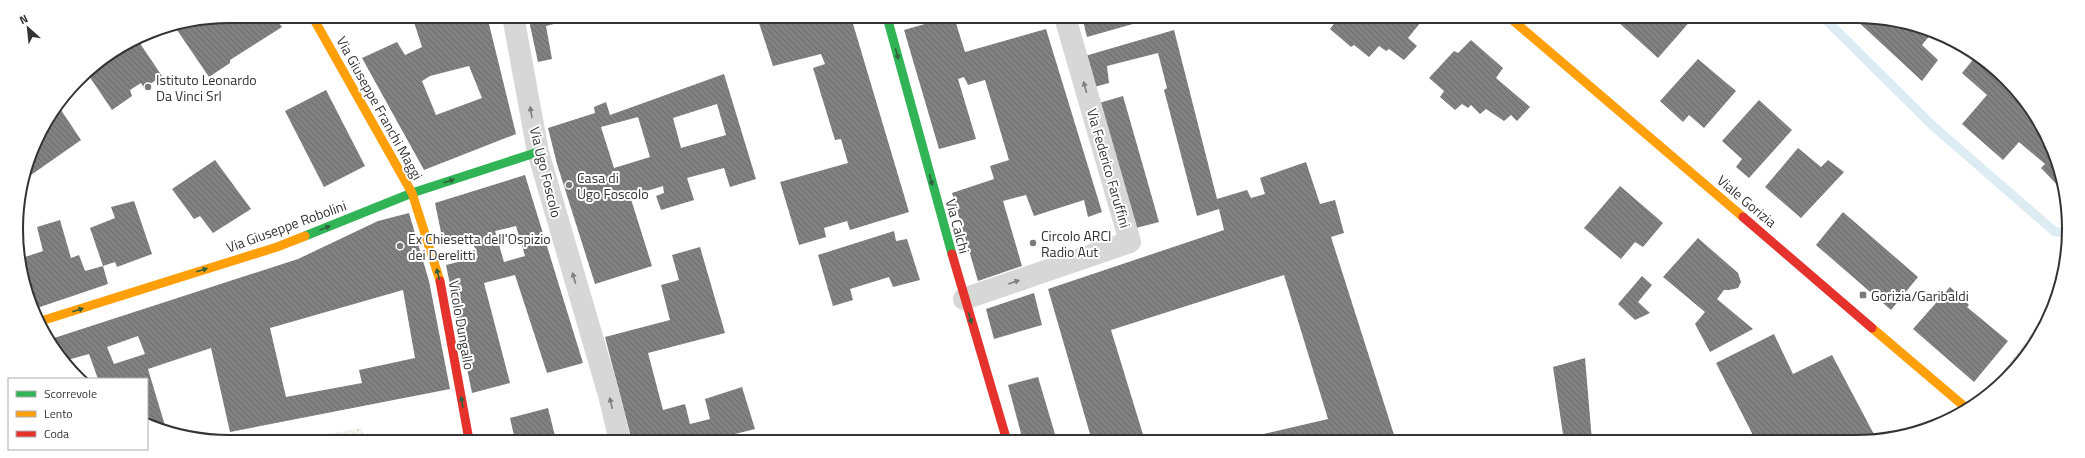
<svg xmlns="http://www.w3.org/2000/svg" width="2085" height="458" viewBox="0 0 2085 458" font-family="'Titillium Web',sans-serif">
	<style>
		.garden { fill: url(#garden-dots) }
		.lines { fill: none; stroke-linecap: round; stroke-linejoin: round }
		.stream { stroke: #ddebf3; stroke-width: 9 }
		.building { fill: url(#building-back-hatch); fill-rule: evenodd }
		.street { stroke: #d7d7d7; stroke-width: 22 }
		.fast { stroke: #30b455; stroke-width: 9 }
		.slow { stroke: #ff9f0a; stroke-width: 9 }
		.jam { stroke: #e5322d; stroke-width: 9 }
		.oneway { fill: #32603f }
		.oneway2 { fill: #7d7d7d }
		.poi-dot { fill: #7a7a7a; stroke: #fff; stroke-width: 1.5 }
		.labels { text-anchor: middle; dominant-baseline: central; stroke-width: 4; stroke-linejoin: round; paint-order: stroke }
		.poi-label { font-size: 14px; fill: #333; stroke: #fff; text-anchor: start }
		.street-label { font-size: 14px; fill: #333; stroke: #fff }
		.rim { fill: none; stroke: #333; stroke-width: 2 }
	</style>
	<defs>
		<pattern id="garden-dots" width="8" height="8" patternUnits="userSpaceOnUse"><rect width="8" height="8" fill="#f1f5ed"/><path d="M2 2h.1M6 6h.1" fill="none" stroke="#cfd2cc" stroke-width="1.8" stroke-linecap="round"/></pattern>
		<pattern id="building-back-hatch" width="6" height="6" patternUnits="userSpaceOnUse"><rect width="6" height="6" fill="#818181"/><path d="M-1 5l2 2M0 0l6 6M5-1l2 2" fill="none" stroke="#6a6a6a"/></pattern>
	</defs>
	<rect width="100%" height="100%" fill="#fff"/>
	<path class="garden" d="M2053,304L2047,323L2006,380L1987,393Z
		M362,428L365,440H299V439Z"/>
	<g class="lines">
		<path class="stream" d="M1824,18L1933,126L2055,232H2066"/>
	</g>
	<path class="building" d="M229,16H274L282,27L230,60V63L209,77L175,27Z
		M412,16H487L516,134L424,170L362,58L397,42L405,55L422,47ZM469,66L482,98L436,115L422,81L430,76Z
		M528,16H581V17L546,26L552,59L538,62Z
		M757,17H851L909,212L850,230L847,221L824,228L826,237L799,245L780,182L848,163L841,139L835,140L813,68L825,64L821,54L773,66Z
		M949,17H954L965,52L1046,29L1102,212L1088,217L1084,200L1034,216L1026,195L1003,201L1022,266L978,281L952,193L994,179L990,166L1009,160L985,80L968,85L964,77L958,79L976,139L939,149L904,30Z
		M1082,17H1138L1140,22L1087,37Z
		M1339,17H1425L1408,38L1417,46L1404,60L1389,49L1386,51L1379,46L1369,57L1354,45L1351,47L1330,29Z
		M1621,18H1693L1658,58L1617,21Z
		M1854,18H1884L1931,34L1922,45L1938,60L1922,81Z
		M1174,30L1217,199L1247,190L1251,198L1265,194L1260,178L1306,162L1320,204L1335,200L1344,233L1331,237L1396,441H1234L1328,419L1284,275L1111,330L1145,441H1092L1048,289L1224,230L1219,209L1197,216L1164,90L1167,88L1158,53L1107,66L1109,83L1094,87L1085,56Z
		M137,39L162,76L144,88L141,83L130,90L132,96L112,110L87,73Z
		M1471,40L1503,68L1496,78L1530,107L1517,121L1511,115L1504,121L1486,109L1480,114L1471,105L1468,108L1462,104L1455,110L1440,97L1444,91L1429,78L1454,51L1458,53Z
		M1976,56L2025,99L2062,174L2063,191L2041,168L2045,164L2019,142L2003,160L1962,124L1987,95L1962,73Z
		M1698,59L1736,91L1704,128L1689,115L1683,122L1660,101Z
		M724,74L756,179L730,187L724,168L687,178L694,200L661,210L656,196L664,193L663,186L630,196L652,266L595,284L557,164L548,128L595,113L594,107L606,102L610,115ZM717,104L726,135L681,148L673,118ZM638,117L650,157L614,168L601,127Z
		M326,90L365,166L324,187L285,111Z
		M1123,96L1159,222L1136,228L1099,103Z
		M1759,100L1792,130L1749,178L1736,167L1742,159L1722,141Z
		M59,107L81,140L31,175L27,170L32,147Z
		M1798,148L1821,167L1828,160L1844,172L1801,218L1765,187Z
		M215,160L251,209L213,233L200,216L194,219L172,189Z
		M525,175L583,363L547,373L515,275L484,283L510,383L472,393L446,265L478,257L470,234L443,242L435,203ZM516,226L525,256L504,262L495,231Z
		M1620,186L1663,223L1643,247L1635,242L1621,259L1584,228Z
		M134,201L152,254L117,267L115,262L103,266L90,228L115,218L111,207Z
		M1843,212L1918,277L1891,310L1816,245Z
		M409,213L429,281L450,389L230,432L211,348L148,369L166,429L147,424V379H98L89,354L64,361L51,339L298,259L378,221ZM403,290L415,358L359,370L362,383L286,397L270,328ZM138,336L145,354L114,364L107,347Z
		M60,220L71,258L79,255L85,271L103,266L108,284L34,309L27,298L22,258L43,251L37,227Z
		M894,231L896,241L907,239L920,280L893,287L889,277L850,289L853,300L833,306L818,255Z
		M1698,238L1738,273L1741,282L1738,288L1729,290H1724L1717,299L1753,329L1710,352L1695,324L1705,312L1663,277Z
		M700,247L725,333L648,353L663,410L685,404L690,424L710,419L705,399L742,387L755,429L707,441H632L605,337L670,320L661,285L679,280L672,255Z
		M1642,276L1652,285L1638,302L1650,313L1635,320L1618,304Z
		M1950,287L1969,305L1967,307L2008,341L1974,382L1913,329Z
		M1034,293L1042,325L994,339L986,309Z
		M1774,334L1793,374L1832,355L1877,440L1756,441L1716,363Z
		M1585,358L1592,441H1564L1553,367Z
		M1038,377L1057,441H1023L1008,385Z
		M548,408L556,440H515L510,418Z
		M1665,435L1667,441H1639Z"/>
	<g class="lines">
		<path class="street" d="M513,16L538,152L609,395L620,441
			M964,299L1130,242L1065,17"/>
		<path class="fast" d="M887,17L952,254
			M305,236L412,193L538,152"/>
		<path class="slow" d="M312,16L412,193L440,281
			M1509,17L1743,217
			M41,321L277,247L305,236
			M1872,328L1965,407"/>
		<path class="jam" d="M1743,217L1872,328
			M952,254L1007,441
			M440,281L469,440"/>
	</g>
	<defs><path id="oneway-solid" d="M-6-.8H1V-3.2L6.5 0L1 3.2V.8H-6Z"/></defs>
	<g class="oneway">
		<use href="#oneway-solid" transform="translate(897 54) rotate(75)"/>
		<use href="#oneway-solid" transform="translate(931 180) rotate(75)"/>
		<use href="#oneway-solid" transform="translate(449 181) rotate(-18)"/>
		<use href="#oneway-solid" transform="translate(325 228) rotate(-22)"/>
		<use href="#oneway-solid" transform="translate(202 270) rotate(-18)"/>
		<use href="#oneway-solid" transform="translate(438 274) rotate(-104)"/>
		<use href="#oneway-solid" transform="translate(78 310) rotate(-18)"/>
		<use href="#oneway-solid" transform="translate(970 318) rotate(73)"/>
		<use href="#oneway-solid" transform="translate(462 402) rotate(-100)"/>
	</g>
	<g class="oneway2">
		<use href="#oneway-solid" transform="translate(1085 87) rotate(-106)"/>
		<use href="#oneway-solid" transform="translate(531 112) rotate(-100)"/>
		<use href="#oneway-solid" transform="translate(574 278) rotate(-106)"/>
		<use href="#oneway-solid" transform="translate(1014 282) rotate(-19)"/>
		<use href="#oneway-solid" transform="translate(611 403) rotate(-104)"/>
	</g>
	<g class="poi-dot">
		<circle cx="148" cy="87" r="4"/>
		<circle cx="569" cy="185" r="4"/>
		<circle cx="1033" cy="243" r="4"/>
		<circle cx="400" cy="246" r="4"/>
		<rect x="1859" y="291" width="8" height="8" rx="2"/>
	</g>
	<g class="labels">
		<g class="poi-label">
			<text x="156" y="79">Istituto Leonardo<tspan x="156" dy="16">Da Vinci Srl</tspan></text>
			<text x="577" y="177">Casa di<tspan x="577" dy="16">Ugo Foscolo</tspan></text>
			<text x="1041" y="235">Circolo ARCI<tspan x="1041" dy="16">Radio Aut</tspan></text>
			<text x="408" y="238">Ex Chiesetta dell'Ospizio<tspan x="408" dy="16">dei Derelitti</tspan></text>
			<text x="1871" y="295">Gorizia/Garibaldi</text>
		</g>
		<g class="street-label">
			<text transform="translate(380 108) rotate(61)">Via Giuseppe Franchi Maggi</text>
			<text transform="translate(1109 168) rotate(74)">Via Federico Faruffini</text>
			<text transform="translate(546 172) rotate(76)">Via Ugo Foscolo</text>
			<text transform="translate(1747 201) rotate(40)">Viale Gorizia</text>
			<text transform="translate(286 226) rotate(-20)">Via Giuseppe Robolini</text>
			<text transform="translate(958 226) rotate(75)">Via Calchi</text>
			<text transform="translate(462 325) rotate(80)">Vicolo Dungallo</text>
		</g>
	</g>
	<path d="M0 0H2085V458H0ZM229 23H1856A206 206 0 0 1 2062 229V229A206 206 0 0 1 1856 435H229A206 206 0 0 1 23 229V229A206 206 0 0 1 229 23Z" fill="#fff" fill-rule="evenodd"/>
	<path class="rim" d="M229 23H1856A206 206 0 0 1 2062 229V229A206 206 0 0 1 1856 435H229A206 206 0 0 1 23 229V229A206 206 0 0 1 229 23Z"/>
	<rect x="8" y="378" width="140" height="72" fill="#ffffff" stroke="#adadad"/>
	<rect x="16" y="391" width="20" height="6" fill="#30b455" stroke="#adadad"/>
	<text x="44" y="398" font-size="12" fill="#333333">Scorrevole</text>
	<rect x="16" y="411" width="20" height="6" fill="#ff9f0a" stroke="#adadad"/>
	<text x="44" y="418" font-size="12" fill="#333333">Lento</text>
	<rect x="16" y="431" width="20" height="6" fill="#e5322d" stroke="#adadad"/>
	<text x="44" y="438" font-size="12" fill="#333333">Coda</text>
	<g transform="translate(28 28) rotate(333)" stroke="#ffffff" stroke-width="3" paint-order="stroke">
	<path d="M0-3L7 15L0 10L-7 15Z" fill="#333333"/>
	<text y="-6" font-size="11" font-weight="bold" text-anchor="middle" fill="#333333">N</text>
	</g>
</svg>
